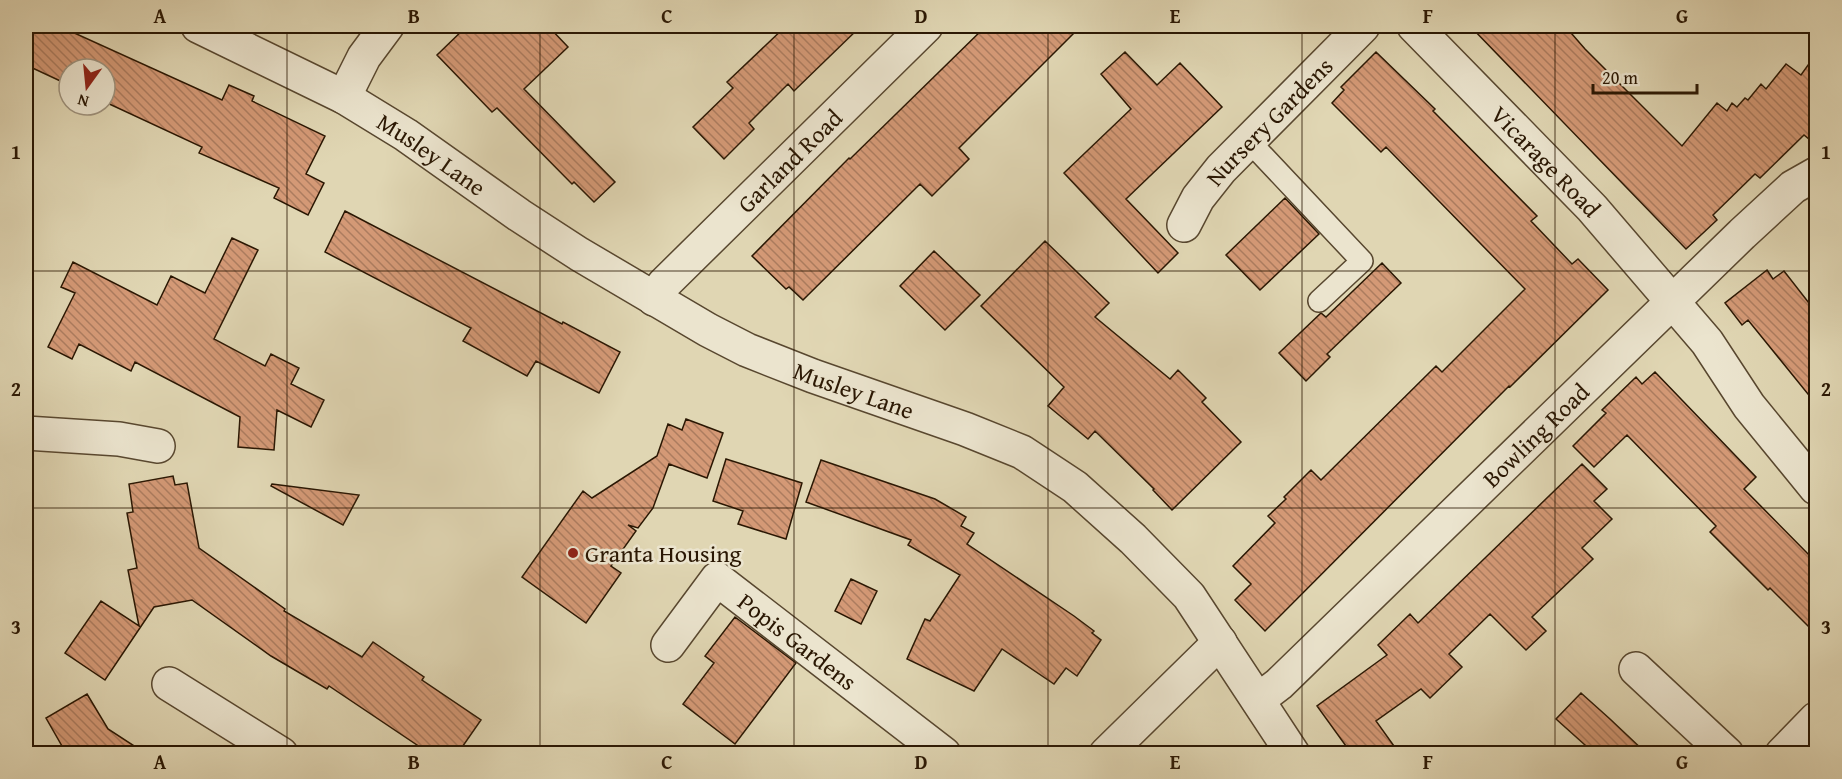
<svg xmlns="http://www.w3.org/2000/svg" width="1842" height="779" viewBox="0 0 1842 779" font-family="'Gentium Book Plus',serif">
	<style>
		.building { fill: url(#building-back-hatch); stroke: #2a1703; stroke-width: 1.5 }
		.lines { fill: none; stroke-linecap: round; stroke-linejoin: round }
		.lane-casing { stroke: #58472f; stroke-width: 24 }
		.street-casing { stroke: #58472f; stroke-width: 36 }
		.lane { stroke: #ebe4ce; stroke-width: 21 }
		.street { stroke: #ebe4ce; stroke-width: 33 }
		.grid { fill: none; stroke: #2a1703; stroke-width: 1.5; stroke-opacity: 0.55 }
		.poi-dot { fill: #8f2418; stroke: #ebe4ce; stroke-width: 2 }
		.labels { text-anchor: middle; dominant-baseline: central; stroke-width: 5; stroke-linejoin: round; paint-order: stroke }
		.street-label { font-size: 24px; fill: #2a1703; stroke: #ebe4ce }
		.poi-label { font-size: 24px; fill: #2a1703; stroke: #ebe4ce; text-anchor: start }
		.neatline { fill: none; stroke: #2a1703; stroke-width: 2 }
		.grid-label { font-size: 20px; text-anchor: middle; font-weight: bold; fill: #2a1703 }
	</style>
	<defs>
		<pattern id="building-back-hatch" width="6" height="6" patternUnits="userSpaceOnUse" patternTransform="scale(1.5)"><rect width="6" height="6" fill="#d49976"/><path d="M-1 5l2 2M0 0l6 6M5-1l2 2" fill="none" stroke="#ac7c5f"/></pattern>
	</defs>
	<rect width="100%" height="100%" fill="#e0d6b3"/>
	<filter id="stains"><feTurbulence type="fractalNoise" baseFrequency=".00333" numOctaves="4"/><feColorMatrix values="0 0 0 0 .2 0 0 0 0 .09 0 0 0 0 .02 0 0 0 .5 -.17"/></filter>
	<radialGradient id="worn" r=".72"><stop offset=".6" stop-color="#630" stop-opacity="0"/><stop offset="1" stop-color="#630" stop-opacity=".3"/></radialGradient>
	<path class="building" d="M26,26H59L222,100L229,85L254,96L252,101L325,136L306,174L324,183L308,215L274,198L279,188L199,153L202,147L105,102V69H69V85L26,65Z
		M467,26H548L568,47L524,89L615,182L594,202L574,182L572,184L497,108L492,112L437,55Z
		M786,26H861L794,91L788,84L749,123L754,129L724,159L693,127L733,88L727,82Z
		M986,26H1081L959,148L969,159L932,196L920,184L803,300L789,287L786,289L752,256L849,158L850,159Z
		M1470,26H1565L1585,49L1682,146L1717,103L1727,111L1732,103L1737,107L1745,98L1748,100L1761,84L1766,89L1786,64L1801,75L1816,54V145L1804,135L1760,178L1755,174L1713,215L1717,220L1686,249Z
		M1125,52L1157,85L1180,63L1222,107L1126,199L1178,253L1158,273L1064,173L1131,109L1101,74Z
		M1376,52L1435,109L1433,111L1537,216L1531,221L1572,264L1578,259L1608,290L1510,387L1509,386L1265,631L1235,600L1251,584L1233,566L1275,523L1268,516L1286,499L1284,497L1311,470L1321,480L1436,366L1442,372L1525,289L1386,147L1381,152L1332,103L1344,90L1341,87Z
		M1285,198L1319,234L1260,290L1226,255Z
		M345,211L562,324L563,322L620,352L599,393L536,361L527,376L463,341L471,328L325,252Z
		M232,238L258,250L214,339L265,366L271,354L299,368L291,384L324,400L311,427L277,410L274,450L238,447L240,417L135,362L131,371L79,344L72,359L48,347L75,293L61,287L73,262L157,305L171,276L205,293Z
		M1045,241L1109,303L1095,317L1170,379L1178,370L1206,398L1202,402L1241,442L1172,510L1153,490L1154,489L1095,431L1088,439L1048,406L1064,387L981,306Z
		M934,251L980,295L945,330L900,286Z
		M1382,263L1401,283L1327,354L1330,357L1306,381L1279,353L1321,313L1326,317Z
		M1767,270L1773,279L1784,271L1816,312V404L1748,320L1742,325L1725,303Z
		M1655,372L1756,477L1744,489L1816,562V634L1770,588L1768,590L1710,532L1716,526L1627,435L1594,467L1573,446L1606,413L1602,410L1636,377L1642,384Z
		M686,419L723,433L707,478L669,464L653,508L638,528L628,525L636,531L611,566L621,573L586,623L522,577L583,491L592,498L657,456L668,424L682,430Z
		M726,459L802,483L786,539L738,524L743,511L713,501Z
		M821,460L935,499L966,517L961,526L974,533L967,544L1074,616L1094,631L1092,633L1101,640L1077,676L1066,668L1054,684L1002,649L974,691L907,659L925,619L930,621L960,575L908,545L911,540L806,502Z
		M1582,464L1607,489L1594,501L1612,519L1582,548L1593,559L1532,617L1546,631L1526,650L1490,614L1449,654L1462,667L1430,698L1421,689L1376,721L1399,753H1351L1317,706L1387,655L1378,645L1410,614L1418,623Z
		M173,476L175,485L187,483L199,548L285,609L284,611L362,657L373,642L424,677L422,680L481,720L458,753H429L329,686L327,689L271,656L192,600L154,607L105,680L65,653L101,601L139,626L128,570L137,568L127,513L133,512L129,484Z
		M272,484L359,495L343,525L271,486Z
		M851,579L877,591L861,624L835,611Z
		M735,617L796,663L735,744L683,704L714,663L705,656Z
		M1581,693L1610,719L1646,753H1594L1556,719Z
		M87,694L108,729L145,753H66L46,718Z"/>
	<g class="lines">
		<defs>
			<path id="lane" d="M1248,140L1362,261L1319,301"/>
			<g id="street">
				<path id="s1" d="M198,26L344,97L406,135L519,215L579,254L708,330L747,350L813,376L965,429L1022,452L1075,487L1133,539L1189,596L1293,754"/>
				<path id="s2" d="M1414,26L1592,208L1707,342L1749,406L1816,488"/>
				<path d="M344,97L364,57L387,26"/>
				<path id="s3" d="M1184,225L1198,198L1221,169L1363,26"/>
				<path id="s4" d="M654,299L664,284L926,26"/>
				<path d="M26,433L119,439L158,446"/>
				<path id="s5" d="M668,645L717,579L944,754"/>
				<path d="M1636,669L1727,754"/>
				<path d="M169,684L281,754"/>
				<path id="s6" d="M1258,700L1279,684L1742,234L1793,187L1816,174"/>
				<path d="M1106,754L1220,642"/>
				<path d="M1782,754L1816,719"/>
			</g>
		</defs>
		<use href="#lane" class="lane-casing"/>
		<use href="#street" class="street-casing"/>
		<use href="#lane" class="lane"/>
		<use href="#street" class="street"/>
	</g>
	<path class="grid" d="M287,26V754M540,26V754M794,26V754M1048,26V754M1302,26V754M1555,26V754M26,271H1816M26,508H1816"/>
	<circle class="poi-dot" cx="573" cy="553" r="6"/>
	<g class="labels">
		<g class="street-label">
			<text stroke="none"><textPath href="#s3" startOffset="135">Nursery Gardens</textPath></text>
			<text stroke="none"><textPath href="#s1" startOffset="267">Musley Lane</textPath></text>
			<text stroke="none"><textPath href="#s4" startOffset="194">Garland Road</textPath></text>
			<text stroke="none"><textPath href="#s2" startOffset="189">Vicarage Road</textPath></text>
			<text stroke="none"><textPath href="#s1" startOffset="753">Musley Lane</textPath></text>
			<text stroke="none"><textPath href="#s6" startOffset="384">Bowling Road</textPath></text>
			<text stroke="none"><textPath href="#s5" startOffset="184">Popis Gardens</textPath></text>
		</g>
		<g class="poi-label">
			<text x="585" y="553">Granta Housing</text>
		</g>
	</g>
	<rect width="1842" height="779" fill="none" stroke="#e0d6b3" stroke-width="66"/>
	<g transform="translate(87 87) rotate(195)"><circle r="28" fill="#ebe4ce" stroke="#9e927d" stroke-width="1.5"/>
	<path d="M0-4.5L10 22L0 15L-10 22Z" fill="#8f2418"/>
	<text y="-9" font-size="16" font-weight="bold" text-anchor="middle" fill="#2a1703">N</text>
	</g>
	<path d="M1593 84v9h104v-9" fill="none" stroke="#2a1703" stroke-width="3"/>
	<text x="1602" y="84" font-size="18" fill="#2a1703" stroke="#ebe4ce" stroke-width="4.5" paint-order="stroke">20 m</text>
	<rect x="33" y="33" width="1776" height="713" class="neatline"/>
	<g class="grid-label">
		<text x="160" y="23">A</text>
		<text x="414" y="23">B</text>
		<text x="667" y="23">C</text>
		<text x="921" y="23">D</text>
		<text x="1175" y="23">E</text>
		<text x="1428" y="23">F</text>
		<text x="1682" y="23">G</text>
		<text x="16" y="159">1</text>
		<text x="1826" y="159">1</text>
		<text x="16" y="396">2</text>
		<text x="1826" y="396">2</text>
		<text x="16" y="634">3</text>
		<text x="1826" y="634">3</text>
		<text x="160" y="769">A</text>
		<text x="414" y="769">B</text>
		<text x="667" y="769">C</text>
		<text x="921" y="769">D</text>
		<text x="1175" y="769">E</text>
		<text x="1428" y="769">F</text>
		<text x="1682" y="769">G</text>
	</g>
	<rect width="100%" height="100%" filter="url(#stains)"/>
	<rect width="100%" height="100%" fill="url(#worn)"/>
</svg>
